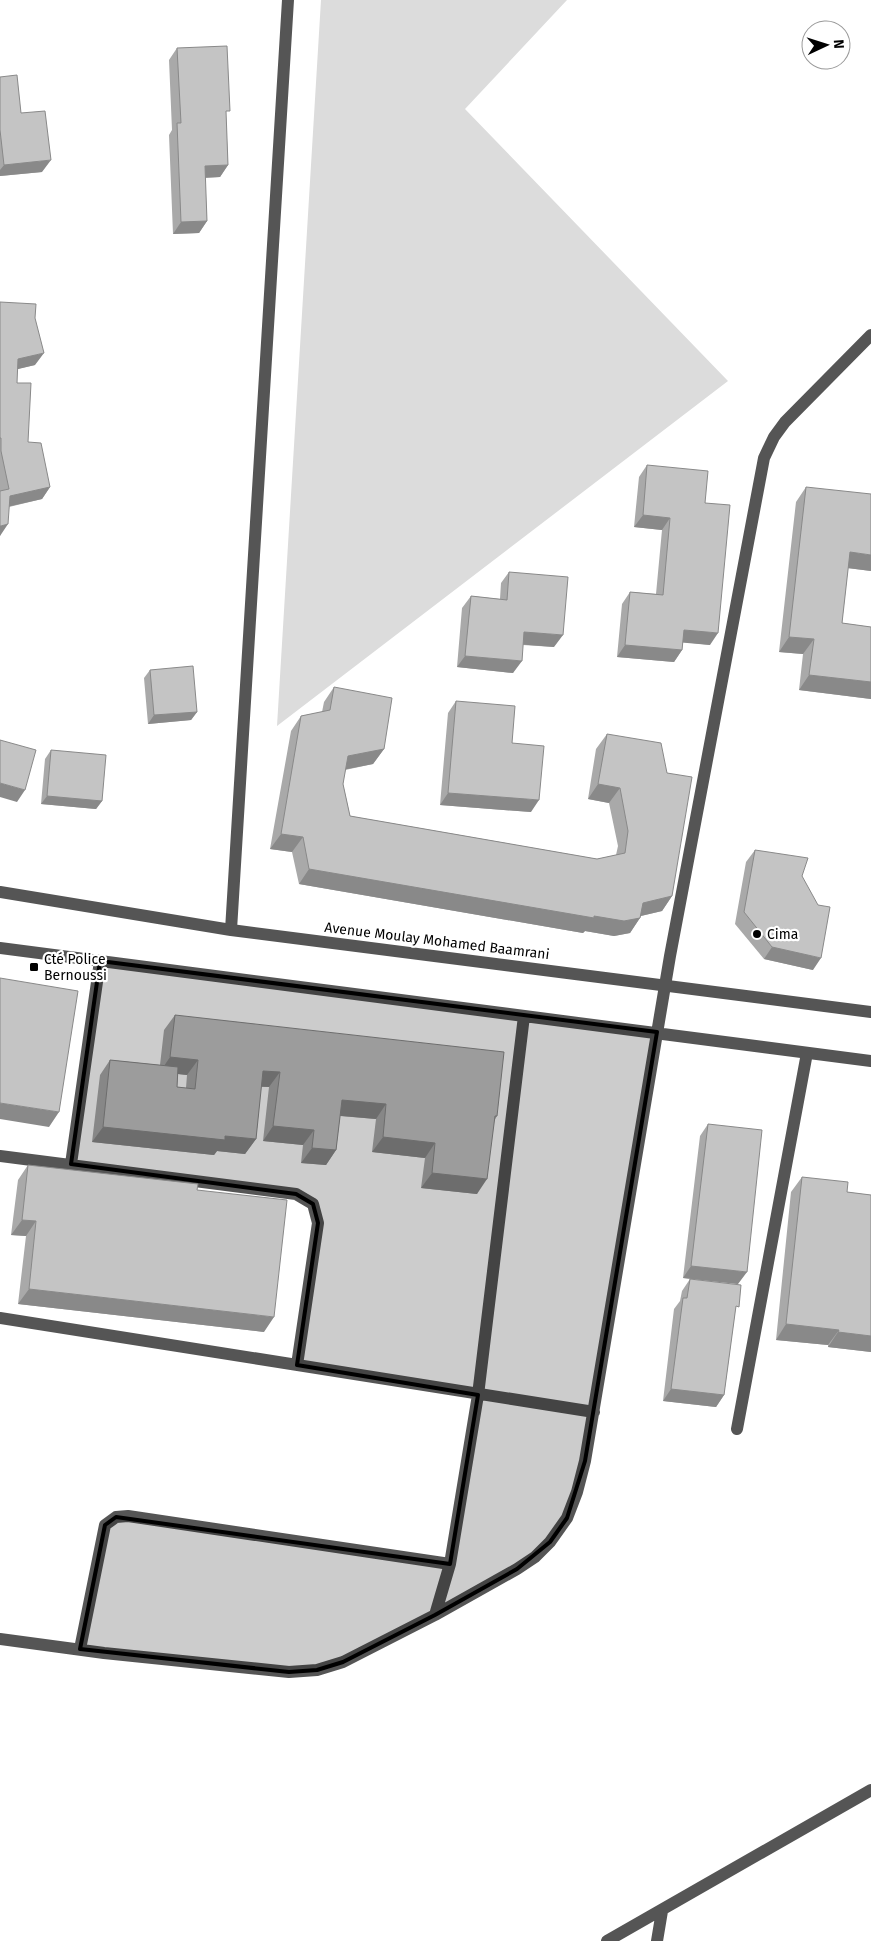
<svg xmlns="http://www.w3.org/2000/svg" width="871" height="1941" viewBox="0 0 871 1941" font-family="'Fira Sans',sans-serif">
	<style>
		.green { fill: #dcdcdc }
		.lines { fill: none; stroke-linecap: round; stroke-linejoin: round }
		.minor { stroke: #555; stroke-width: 12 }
		.wall { fill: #a9a9a9; fill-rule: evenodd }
		.shaded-wall { fill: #898989 }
		.building { fill: #c4c4c4; stroke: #898989 }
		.marked { fill: #000; fill-opacity: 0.2; stroke: #000; stroke-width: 4; stroke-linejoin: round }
		.poi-dot { fill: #000; stroke: #fff; stroke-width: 2 }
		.labels { text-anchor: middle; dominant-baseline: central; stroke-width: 4.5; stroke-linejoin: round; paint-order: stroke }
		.poi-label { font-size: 14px; fill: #000; stroke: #fff; text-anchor: start }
		.street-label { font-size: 14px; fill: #000; stroke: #fff }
	</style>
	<rect width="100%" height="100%" fill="#fff"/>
	<path class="green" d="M321,0H567L465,109L728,381L277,726Z"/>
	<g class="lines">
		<path class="minor" d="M0,892L231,930L871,1012
			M231,930L288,0
			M0,948L871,1061
			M0,1156L296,1194L313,1204L318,1223L297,1365
			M71,1164L100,961
			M0,1318L594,1412
			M737,1429L807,1053
			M435,1615L450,1564L478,1395L524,1016
			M0,1639L104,1653L289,1672L317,1670L343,1662L435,1615L517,1569L535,1557L550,1542L567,1518L577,1492L585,1461L670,956L764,458L774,437L785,422L871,335
			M80,1649L105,1525L116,1517L128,1516L450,1564
			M607,1941L871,1790
			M657,1941L662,1911"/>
	</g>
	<path class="wall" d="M177,48L226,116L228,165L220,177L205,178L207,221L199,233L173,234L169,135L172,130L169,60Z
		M0,77L21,113L42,172L0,176Z
		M0,302L35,318V365L17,369V383L28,442L50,487L42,499L9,507L0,536Z
		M647,465L705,503L710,645L683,642L682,650L674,662L617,657L622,604L630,592L656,594L662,530L634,527L639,477Z
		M806,487L871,571L848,568L842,623L871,627V699L799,690L803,654L779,652L796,502Z
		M509,572L554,647L523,645L513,673L457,667L462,608L471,596L500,599L501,583Z
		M150,670L197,712L191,720L148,724L144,678Z
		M334,687L384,749L373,764L345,770L343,784L350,816L597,859L616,855L618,846L609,803L588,799L596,749L607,734L672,896L662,911L641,916L630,933L614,936L585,931L583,933L299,884L292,852L270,849L291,731L301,716L322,712L324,702Z
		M456,701L512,743L531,812L440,805L448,713Z
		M51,750L102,801L96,809L41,804L45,759Z
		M755,850L802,876L813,970L764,959L735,924L746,862Z
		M175,1015L497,1116L494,1121L477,1194L421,1188L425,1158L372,1152L376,1119L340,1116L336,1150L326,1165L301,1163L303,1145L263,1141L269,1087H261L256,1139L245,1154L217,1151L214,1155L92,1142L100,1075L110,1060L160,1065L164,1030ZM178,1074L187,1075L186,1088L177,1087Z
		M708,1124L738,1284L683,1278L700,1136Z
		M28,1165L197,1190L264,1332L18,1304L26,1236L11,1235L18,1180Z
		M802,1177L847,1192L871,1195V1352L828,1347V1345L776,1340L791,1192Z
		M690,1279L735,1312L724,1395L716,1407L663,1401L674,1309L680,1301L682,1291Z"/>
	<path class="shaded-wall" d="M51,160L42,172L0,176V170L4,165Z
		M228,165L220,177L197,178L205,166Z
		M207,221L199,233L173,234L181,222Z
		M44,353L35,365L10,371L18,359Z
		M50,487L42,499L2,508L10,496Z
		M643,515L670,518L662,530L634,527Z
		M8,524L0,536V526Z
		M850,552L871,555V571L839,567Z
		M684,630L718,633L710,645L676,642Z
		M524,632L563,635L554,647L516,644Z
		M789,637L814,639L803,654L779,652Z
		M625,645L682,650L674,662L617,657Z
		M465,656L522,661L513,673L457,667Z
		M809,675L871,682V699L799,690Z
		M197,712L191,720L148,724L154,715Z
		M384,749L373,764L337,771L348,756Z
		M0,783L25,790L17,802L0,797Z
		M598,784L620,788L609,803L588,799Z
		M448,793L539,800L531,812L440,805Z
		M47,796L102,801L96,809L41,804Z
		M281,834L303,837L292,852L270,849Z
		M309,869L594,916L640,918L630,933L614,936L585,931L583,933L299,884Z
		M672,896L662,911L632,918L643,903Z
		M772,947L821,958L813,970L764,959Z
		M170,1057L198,1060L187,1075L160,1072Z
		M263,1071L280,1072L269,1087L253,1086Z
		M342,1100L386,1104L376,1119L331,1115Z
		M0,1103L59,1112L49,1127L0,1119Z
		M273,1126L314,1130L303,1145L263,1141Z
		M103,1127L225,1136L256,1139L245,1154L217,1151L214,1155L92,1142Z
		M383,1137L435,1143L425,1158L372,1152Z
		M312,1148L336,1150L326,1165L301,1163Z
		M432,1173L487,1179L477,1194L421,1188Z
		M22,1220L36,1221L26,1236L11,1235Z
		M691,1266L747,1272L738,1284L683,1278Z
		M29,1289L274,1317L264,1332L18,1304Z
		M786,1324L839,1330L828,1345L776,1340Z
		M838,1332L871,1336V1352L828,1347Z
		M671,1389L724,1395L716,1407L663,1401Z"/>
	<path class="building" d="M227,46L230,111H226L228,165L205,166L207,221L181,222L177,123H181L177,48Z
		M17,75L21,113L45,111L51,160L4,165L0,130V77Z
		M0,302L36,304L35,318L44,353L18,359L17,383H31L28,442L41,443L50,487L10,496L8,524L1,526H0V491L9,489L1,451V438H0Z
		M647,465L708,471L705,503L730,505L718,633L684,630L682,650L625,645L630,592L663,595L670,518L643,515Z
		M806,487L871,494V555L850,552L842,623L871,627V682L809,675L814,639L789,637Z
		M509,572L568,577L563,635L524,632L522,661L465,656L471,596L507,600Z
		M193,666L197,712L154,715L150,670Z
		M334,687L392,698L384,749L348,756L343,784L350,816L597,859L625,853L628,831L620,788L598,784L607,734L661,743L667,773L692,777L672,896L643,903L640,918L624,921L594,916V918L309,869L303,837L281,834L301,716L330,710Z
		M456,701L515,706L512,743L544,746L539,800L448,793Z
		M0,740L36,750L25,790L0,783Z
		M51,750L106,755L102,801L47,796Z
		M755,850L808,858L802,876L818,905L830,907L821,958L772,947L744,912Z
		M0,978L78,991L59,1112L0,1103Z
		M175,1015L504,1052L497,1116H495L487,1179L432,1173L435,1143L383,1137L386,1104L342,1100L336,1150L312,1148L314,1130L273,1126L280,1072L263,1071L256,1139L225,1136V1140L103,1127L110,1060L178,1067L177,1087L195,1089L198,1060L170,1057Z
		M708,1124L762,1130L747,1272L691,1266Z
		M28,1165L198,1184L197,1190L287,1200L274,1317L29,1289L36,1221L22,1220Z
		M802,1177L848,1182L847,1192L871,1195V1336L838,1332L839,1330L786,1324Z
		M690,1279L741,1285L739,1307L736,1306L724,1395L671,1389L683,1298H687Z"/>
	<path class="marked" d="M100,961L657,1032L585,1461L567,1518L550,1542L517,1569L435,1615L343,1662L317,1670L289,1672L80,1649L105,1525L116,1517L450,1564L478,1395L297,1365L318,1223L313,1204L296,1194L71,1164Z"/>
	<g class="poi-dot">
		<circle cx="757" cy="934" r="5"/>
		<rect x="29" y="962" width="10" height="10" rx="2.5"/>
	</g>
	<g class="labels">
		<g class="poi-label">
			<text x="767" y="934">Cima</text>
			<text x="44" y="959">Cté Police<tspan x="44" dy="16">Bernoussi</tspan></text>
		</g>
		<g class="street-label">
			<text transform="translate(437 941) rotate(7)">Avenue Moulay Mohamed Baamrani</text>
		</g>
	</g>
	<g transform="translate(826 45) rotate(86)"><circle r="24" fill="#ffffff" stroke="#999999"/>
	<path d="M0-4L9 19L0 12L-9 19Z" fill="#000000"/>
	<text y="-8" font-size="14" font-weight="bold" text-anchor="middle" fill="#000000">N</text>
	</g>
</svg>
